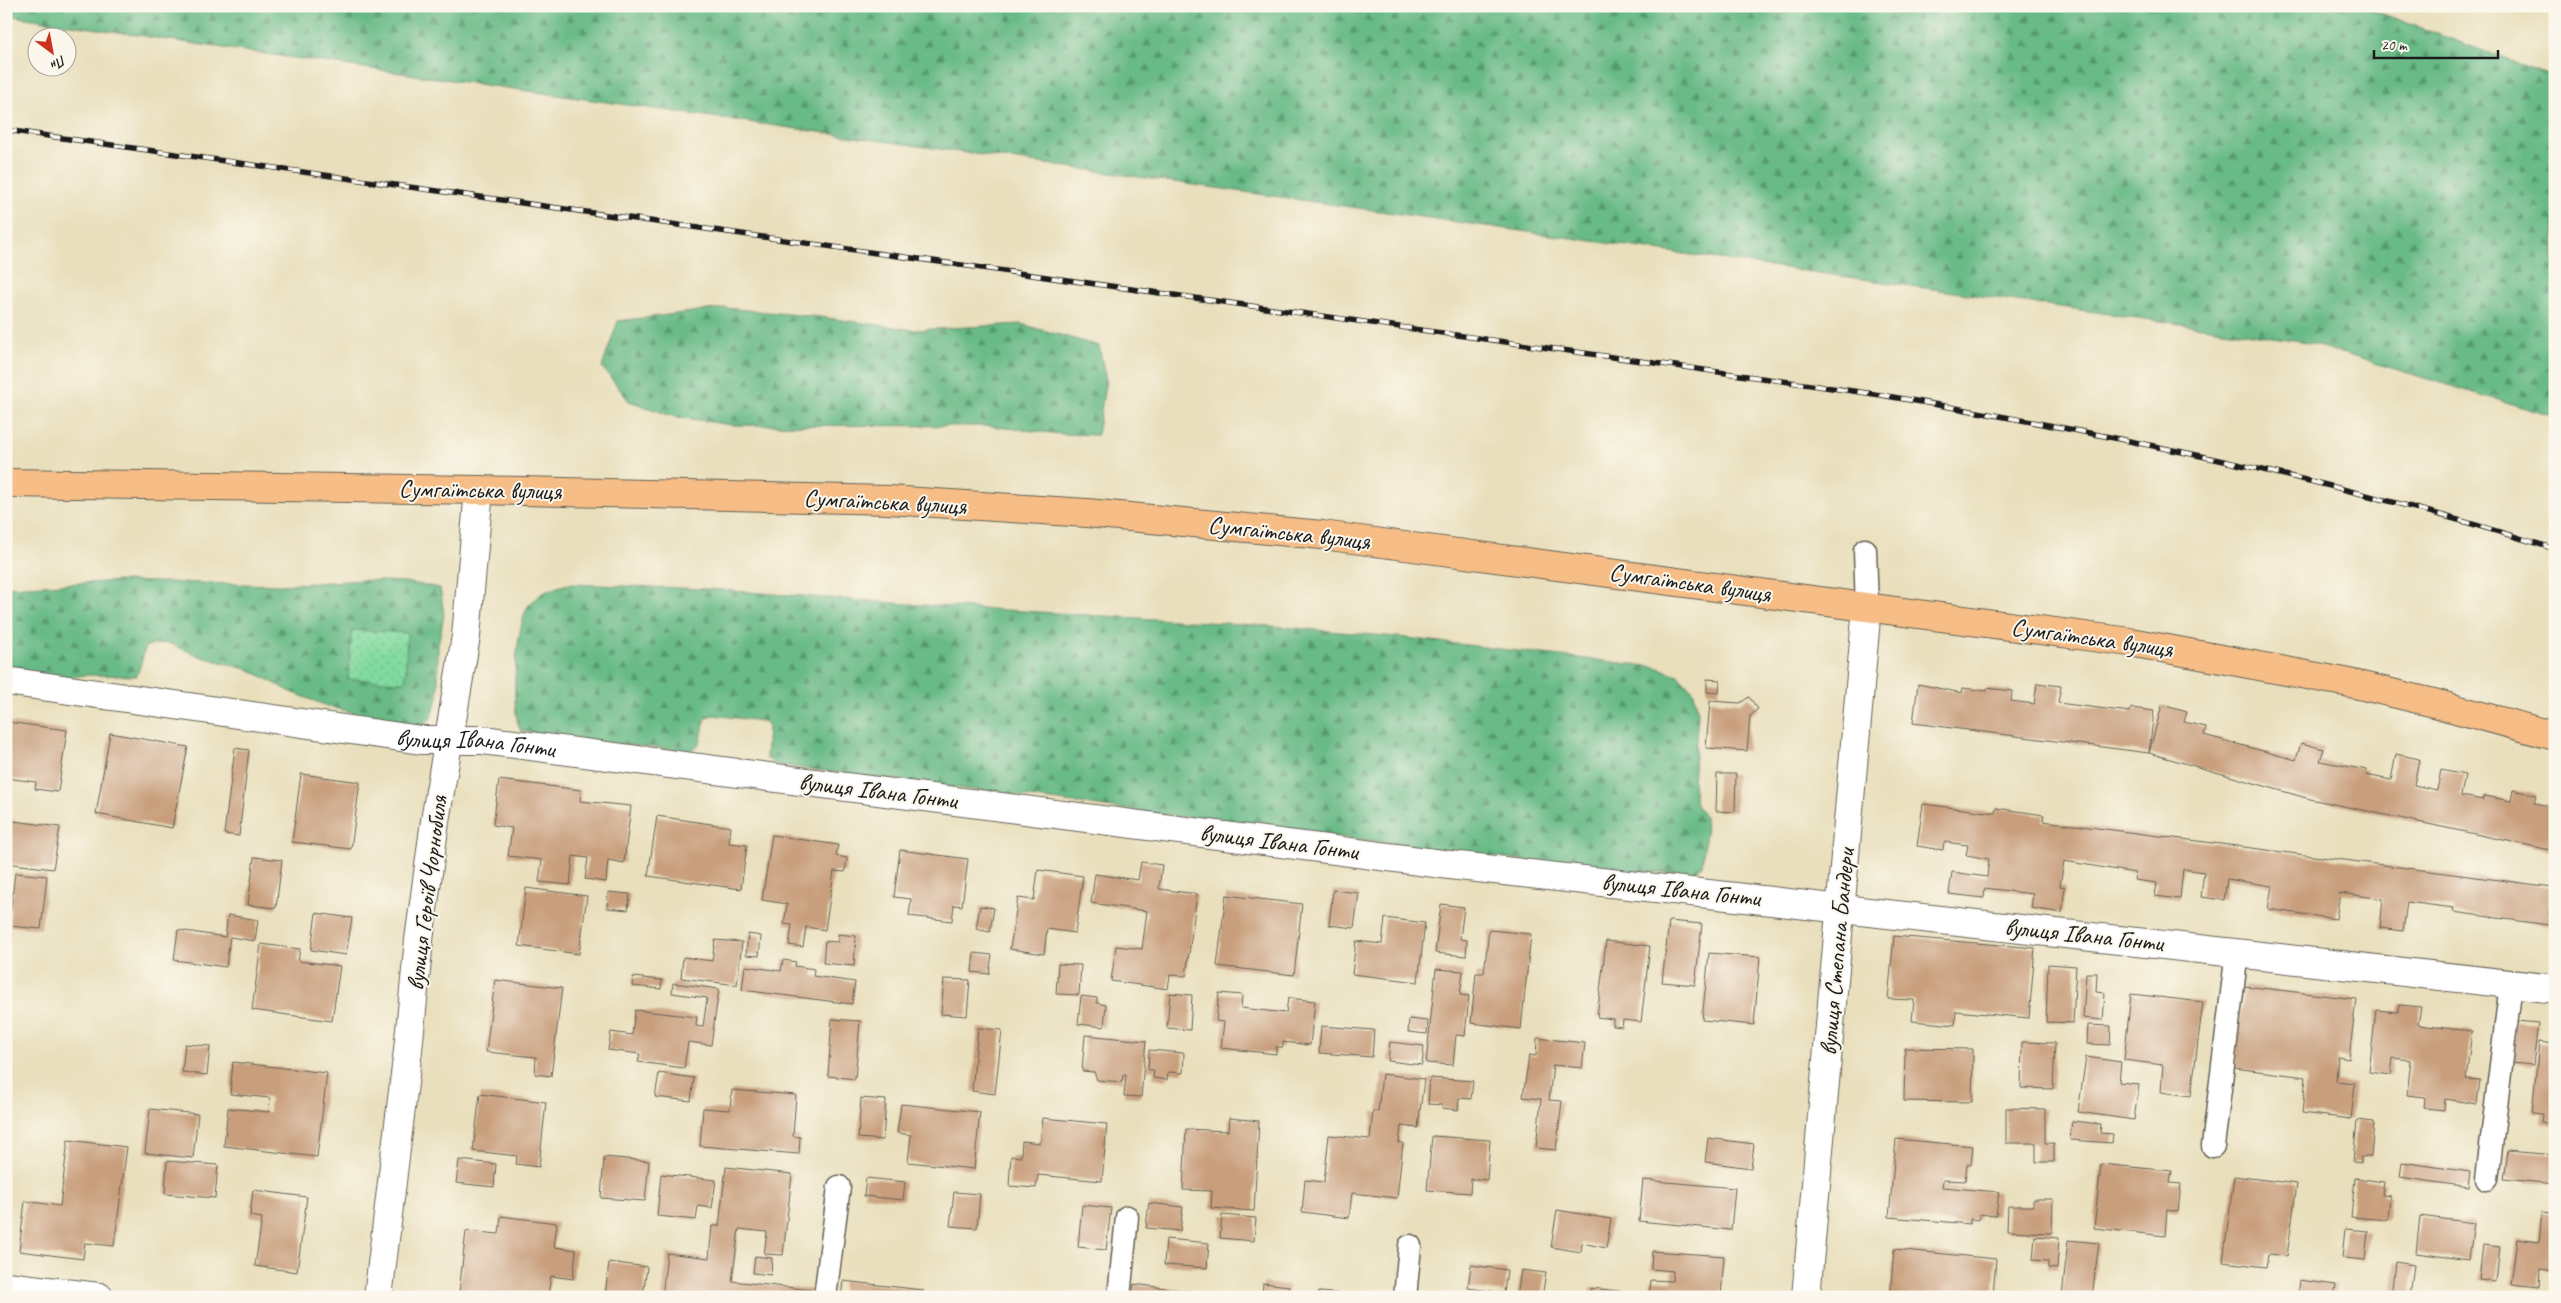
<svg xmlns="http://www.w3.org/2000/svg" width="2561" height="1303" viewBox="0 0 2561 1303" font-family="Caveat,sans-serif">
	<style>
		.forest { fill: url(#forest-firs); stroke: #426b51 }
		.park { fill: url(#park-dots); stroke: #4e7b5e }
		.building { fill: #c89e7b }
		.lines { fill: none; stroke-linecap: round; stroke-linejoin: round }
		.service-casing { stroke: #646054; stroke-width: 25 }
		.minor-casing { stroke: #646054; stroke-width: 30 }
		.tertiary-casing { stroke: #646054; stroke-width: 30 }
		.primary-casing { stroke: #646054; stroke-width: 30 }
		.service { stroke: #fff; stroke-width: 22 }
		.minor { stroke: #fff; stroke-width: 28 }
		.tertiary { stroke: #fff; stroke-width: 28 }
		.primary { stroke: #f6be86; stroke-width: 28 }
		.rail-casing { stroke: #1c1c1c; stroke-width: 5.5 }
		.rail { stroke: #fbf7ec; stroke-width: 4; stroke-dasharray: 11; stroke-linecap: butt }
		.labels { text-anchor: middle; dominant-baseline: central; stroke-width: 4; stroke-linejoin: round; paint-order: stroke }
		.street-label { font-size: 25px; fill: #1c1c1c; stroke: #fbf7ec }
	</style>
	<defs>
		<pattern id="forest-firs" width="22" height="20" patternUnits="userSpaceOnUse" patternTransform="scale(1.25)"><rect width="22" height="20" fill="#68ba86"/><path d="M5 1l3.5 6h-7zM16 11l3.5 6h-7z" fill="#55966d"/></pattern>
		<pattern id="park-dots" width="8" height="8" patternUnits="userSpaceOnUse" patternTransform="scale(1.25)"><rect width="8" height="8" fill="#81da9f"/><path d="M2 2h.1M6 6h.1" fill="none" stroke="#6fba88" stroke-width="1.8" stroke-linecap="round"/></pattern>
	</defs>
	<rect width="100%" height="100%" fill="#fbf7ec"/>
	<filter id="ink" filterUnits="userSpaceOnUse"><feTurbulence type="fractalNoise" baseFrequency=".02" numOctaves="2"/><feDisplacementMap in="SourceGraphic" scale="10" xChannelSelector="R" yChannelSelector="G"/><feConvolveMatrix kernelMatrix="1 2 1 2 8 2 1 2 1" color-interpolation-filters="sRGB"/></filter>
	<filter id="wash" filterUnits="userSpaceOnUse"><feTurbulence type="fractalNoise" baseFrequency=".0096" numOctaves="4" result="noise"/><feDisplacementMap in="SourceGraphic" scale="20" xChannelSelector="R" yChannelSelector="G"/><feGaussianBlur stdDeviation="1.12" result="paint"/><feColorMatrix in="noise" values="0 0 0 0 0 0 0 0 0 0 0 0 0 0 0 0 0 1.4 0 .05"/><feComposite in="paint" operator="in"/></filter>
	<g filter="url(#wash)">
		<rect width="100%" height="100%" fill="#e9dfbc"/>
		<path class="forest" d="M6,6H2361L2555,77V417L2301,341L209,46L6,15Z
			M725,308L820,317L915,330L1021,324L1099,346L1106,380L1097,435L1060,434L988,426L731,425L672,416L629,401L602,367L618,321Z
			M364,580L404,582L440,588L444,615L438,645V698L430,719L421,727L375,718L327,706L289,691L250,670L202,657L168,643L146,646L137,676L86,675L48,680L6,672V587L121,581L279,585Z
			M569,584L708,589L921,605L1272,626L1397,637L1656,667L1678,675L1694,692L1698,713L1693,783L1696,805L1705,817L1706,832L1702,865L1694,874L1630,871L1529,861L777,765L766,758L768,726L766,722L762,721L713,715L707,717C699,729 707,749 687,750L644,747L521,731C509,715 516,621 529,605C540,592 552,588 569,584Z"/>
		<path class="park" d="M352,630L407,633L405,682L348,679Z"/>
		<g id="blocks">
			<path class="building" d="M1707,679L1720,680L1719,693L1707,692Z
				M2037,683L2061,686L2058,703L2130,712L2131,708L2154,711L2149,753L1913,723L1918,684L1962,693L1963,688L1987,691V688L2012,691L2011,701L2034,704Z
				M1749,697L1758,709L1750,716L1747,751L1706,748L1710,701L1740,703Z
				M2162,705L2187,712L2184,722L2206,727L2204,735L2296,760L2301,743L2324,749L2320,761L2367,770L2366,775L2391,780L2396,754L2419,759L2414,785L2437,790L2441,770L2465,775L2461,796L2483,800L2485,796L2511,801L2513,790L2536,795L2534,803L2555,807V851L2310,799L2149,753Z
				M7,722L67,730L58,792L35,789L36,782L6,778Z
				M110,733L188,747L172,828L96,814Z
				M235,748L249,750L239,836L224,834Z
				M301,774L360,782L351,849L292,842Z
				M1717,774H1736L1735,812L1716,811Z
				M499,780L581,790L580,801L631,806L624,863L608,860L606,882L585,879L588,858L573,856L570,885L539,882L542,860L508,856L512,828L493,825Z
				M1923,804L1995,813L1996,808L2044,815L2043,821L2553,887L2549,925L2453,912L2454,908L2407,902L2403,931L2380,928L2383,899L2340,893L2336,919L2268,909L2272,886L2227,879L2224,900L2201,897L2204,872L2183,869L2180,899L2155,896L2157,883L2134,880L2135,873L2064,861L2060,886L2065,887L2062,913L2031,908L2033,894L1985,888L1984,898L1949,894L1952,872L1987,877L1989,859L1966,855L1968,845L1944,842L1943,850L1917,846Z
				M657,816L731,827L729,843L747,845L741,889L648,876Z
				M6,820L60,827L53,869L6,863Z
				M772,835L838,845L836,856L847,858L845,872L834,871L825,930L806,927L803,947L789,945L792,925L784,924L787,904L762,900Z
				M900,850L968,859L962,906L954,905L952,921L909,916L911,899L894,897Z
				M254,857L282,860L276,908L248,905Z
				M1141,862L1162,865L1159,889L1197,894L1186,976L1170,975L1168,989L1111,981L1116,946L1142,949L1147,911L1091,903L1095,874L1138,880Z
				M1038,870L1083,876L1075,933L1047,929L1044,954L1010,949L1018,898L1034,900Z
				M15,873L47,876L41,929L9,926Z
				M526,888L587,896L579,954L519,946Z
				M1333,890L1359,893L1354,928L1329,925Z
				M608,892L630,894L628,910L607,908Z
				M1226,895L1302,904L1294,975L1217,966Z
				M1441,904L1464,907L1460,939L1467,940L1466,956L1435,953Z
				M2554,905H2555V932L2550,931Z
				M980,906L994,908L990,932L976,929Z
				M316,913L352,918L346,955L311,950Z
				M228,915L258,920L255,941L230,937L226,967L174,960L178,930L225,937Z
				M1385,918L1425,923L1418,982L1352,974L1356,941L1382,944Z
				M1669,921L1702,924L1695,985L1662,982Z
				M6,930H11L7,960H6Z
				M1489,930L1531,934L1521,1029L1471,1023L1476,973H1484Z
				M748,934L761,936L759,956L746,955Z
				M838,934L856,936L854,966L823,963L825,941L838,942Z
				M1894,936L2035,948L2029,1018L1956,1011L1955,1025L1912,1021L1914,1000L1888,999Z
				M715,940L742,942L737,985L681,978L683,957L712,961Z
				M1606,941L1650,946L1641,1022L1623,1020L1622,1027L1613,1026V1019L1597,1017Z
				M261,944L300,949L298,961L340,966L332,1021L252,1010Z
				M974,953L992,955L989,974L972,972Z
				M1709,953L1760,957L1754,1025L1702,1020Z
				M783,960L796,962L795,966L814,969L813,976L855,982L852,1004L742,990L745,966L781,971Z
				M1058,964L1081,965L1079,995L1056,994Z
				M2048,964L2076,966L2073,1023L2046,1022Z
				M1436,969L1463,971L1460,995L1469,996L1465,1036L1456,1035L1453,1065L1426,1063Z
				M2086,973H2097L2096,992L2105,993L2103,1020L2083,1018Z
				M633,977L662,980L661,989L632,986Z
				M944,979L970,980L967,1016L941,1014Z
				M495,980L562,988L551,1076L535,1074L536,1057L486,1052Z
				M673,983L719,989L711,1045L688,1042L684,1068L638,1062L640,1054L608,1050L611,1032L632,1035L635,1010L697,1017L696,1026L703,1027L707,998L672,993Z
				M2244,986L2356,999L2349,1059L2338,1057L2336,1081L2355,1083L2351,1119L2302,1113L2306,1077L2234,1068Z
				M1170,993L1192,995L1190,1030L1167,1028Z
				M1219,993L1242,995L1241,1008L1286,1013L1288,998L1315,1001L1310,1045L1283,1042V1047H1276V1054L1221,1048L1224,1022L1216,1021Z
				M2131,994L2203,1002L2191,1096L2161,1092L2163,1065L2124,1060Z
				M1081,996L1097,998V1003L1106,1005L1104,1027L1078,1024Z
				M2400,1005L2421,1007L2418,1025L2472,1031L2466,1079L2480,1080L2477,1104L2445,1099L2444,1110L2424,1108L2425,1097L2407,1095L2411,1060L2393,1058L2391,1075L2369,1072L2376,1010L2398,1012Z
				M832,1019L860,1021L855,1079L828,1076Z
				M1409,1019L1428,1021L1427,1034L1408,1032Z
				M2516,1021L2538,1023L2533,1065L2511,1063Z
				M2088,1025L2111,1026L2110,1045L2087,1044Z
				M1321,1026L1374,1030L1372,1057L1319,1053Z
				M978,1028L1002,1030L995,1094L972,1091Z
				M1085,1035L1146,1041L1141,1097L1124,1096L1126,1075H1123L1122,1082L1097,1080L1094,1072L1082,1071Z
				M1537,1038L1585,1043L1582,1068L1553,1065L1549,1100L1562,1101L1556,1150L1536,1148L1541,1099L1523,1097L1529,1055L1536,1056Z
				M1390,1042L1424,1046L1422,1065L1388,1061Z
				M2022,1042L2055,1043L2053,1089L2021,1088Z
				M2539,1042L2555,1044V1125L2541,1123L2542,1114L2532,1113Z
				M185,1044L210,1046L207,1075L182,1072Z
				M1905,1048L1973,1049L1972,1102L1904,1101Z
				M1149,1050L1184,1053L1183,1073L1168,1072L1167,1080L1153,1078L1154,1070H1148Z
				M2086,1057L2121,1062L2119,1082L2139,1084L2134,1120L2078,1112Z
				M233,1062L327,1073L317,1157L224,1146L228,1108L269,1112L270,1098L230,1094Z
				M659,1073L694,1078L691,1101L655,1097Z
				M1382,1074L1424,1079L1418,1128L1401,1126L1399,1143H1403L1397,1198L1352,1193L1349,1218L1302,1212L1305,1180L1324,1182L1329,1135L1370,1139L1373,1111L1378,1112Z
				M1430,1078L1473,1081L1471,1099L1459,1098L1458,1110L1442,1108V1105L1428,1104Z
				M732,1090L796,1095L793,1136L800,1137L799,1154L700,1146L703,1108L730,1110Z
				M480,1094L546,1102L539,1167L516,1164L517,1156L473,1151Z
				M861,1098L886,1100L883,1140L858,1138Z
				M901,1104L980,1112L974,1169L908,1162L911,1135L897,1133Z
				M2006,1108L2045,1109V1143H2054V1162H2036V1143H2006Z
				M150,1109L198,1114L193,1158L145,1153Z
				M1043,1118L1107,1124L1102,1181L1038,1175L1036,1188L1009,1186L1011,1156L1021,1157L1022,1141L1040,1143Z
				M1229,1118L1259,1121L1254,1211L1211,1208L1212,1191L1183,1190L1186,1129L1228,1131Z
				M2357,1120L2374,1122L2371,1157H2361V1163L2353,1162Z
				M2072,1121L2101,1124L2100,1133L2113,1134L2112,1143L2070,1140Z
				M1432,1136L1490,1140L1487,1180L1471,1179L1470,1193L1427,1190Z
				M1708,1138L1754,1144L1751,1168L1705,1162Z
				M1896,1139L1973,1146L1971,1164H1967L1965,1181L1943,1180L1942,1187L1999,1192L1996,1216L1980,1214L1979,1220L1970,1219V1224L1889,1217Z
				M68,1140L127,1147L114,1246L85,1243L83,1259L19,1251L25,1201L60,1206Z
				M2508,1151L2555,1155V1184L2504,1179Z
				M604,1157L649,1161L645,1201L601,1198Z
				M459,1160L496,1164L494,1187L456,1183Z
				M167,1161L218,1165L215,1198L165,1194Z
				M2402,1162L2470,1172L2468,1187L2400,1177Z
				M2101,1164L2172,1171L2170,1183L2181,1184L2178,1212L2167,1210L2165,1236L2094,1228Z
				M726,1167L792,1174L783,1255L764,1254L767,1232L739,1229L732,1281L811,1290L810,1297H662L667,1253L709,1258L712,1226H719Z
				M661,1174L716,1180L712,1208L698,1206L696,1220L657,1216Z
				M2234,1176L2297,1184L2287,1256L2268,1254L2266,1267L2223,1262Z
				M866,1178L905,1182L903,1200L864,1196Z
				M2355,1178L2384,1182L2382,1195L2390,1196L2388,1220L2351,1217Z
				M1643,1180L1735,1188L1731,1230L1639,1221Z
				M253,1190L307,1197L297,1272L255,1266L262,1218L250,1216Z
				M954,1192L980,1194L977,1228L950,1226Z
				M2033,1199H2053L2052,1233L2007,1231L2008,1206H2033Z
				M1149,1203L1183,1207L1180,1231L1146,1228Z
				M1082,1205L1111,1208L1106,1250L1078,1247Z
				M1557,1210L1611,1219L1606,1248L1582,1243L1581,1252L1551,1247Z
				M2542,1212L2555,1213V1271L2540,1269L2539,1287L2511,1284L2517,1239L2539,1242Z
				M1222,1215L1256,1218L1254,1241L1220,1238Z
				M501,1216L557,1223L554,1247L576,1250L573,1279L551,1276L548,1297H491L459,1293L466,1231L499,1234Z
				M2420,1216L2474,1223L2469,1260L2416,1253Z
				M2345,1229L2368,1231L2365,1260L2342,1258Z
				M2035,1236L2059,1238L2057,1269L2048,1268V1261L2033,1260Z
				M1166,1239L1209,1243L1207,1268L1164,1265Z
				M2068,1240L2099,1243L2092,1297H2062Z
				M2483,1245L2500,1247L2496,1282L2479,1280Z
				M1894,1249L1996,1259L1993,1297H1890Z
				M1652,1251L1724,1256L1721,1297H1649L1651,1280L1672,1281L1673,1271L1651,1269Z
				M755,1256L772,1258L771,1275L753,1273Z
				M609,1262L647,1267L643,1297H605Z
				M2395,1262L2414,1265L2410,1297H2391Z
				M1471,1265L1507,1270L1504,1293L1468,1288Z
				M1521,1270L1546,1273L1542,1297H1517Z
				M2299,1280L2336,1285L2334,1297H2297Z
				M843,1281L923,1290L922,1297H841Z
				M1263,1283L1289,1286L1288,1297H1262Z
				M1134,1284L1226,1296V1297H1132Z
				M1591,1288L1637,1293V1297H1590Z
				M1319,1292L1357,1295V1297H1318Z"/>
		</g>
	</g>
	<g filter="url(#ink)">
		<use href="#blocks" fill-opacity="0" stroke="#646054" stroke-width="1"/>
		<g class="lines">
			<defs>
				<path id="service" d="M1865,550L1867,607
					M2213,1146L2237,952
					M2487,1179L2511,984
					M825,1297L839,1187
					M1119,1297L1127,1217
					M1405,1297L1410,1246"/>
				<g id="minor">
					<path id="s1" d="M6,681L421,740H483L1450,865L2555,989"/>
					<path d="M6,1286L99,1297"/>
					<path d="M378,1297L408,1050L419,940L435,821L466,636L479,490"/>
				</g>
				<path id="tertiary" d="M1806,1297L1867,607"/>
				<path id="primary" d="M6,483L479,490L889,500L1087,513L1322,535L2130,642L2350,683L2430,702L2555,736"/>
			</defs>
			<use href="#service" class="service-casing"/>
			<use href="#minor" class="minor-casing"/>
			<use href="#tertiary" class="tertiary-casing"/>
			<use href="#primary" class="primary-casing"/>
			<use href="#service" class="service"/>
			<use href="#minor" class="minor"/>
			<use href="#tertiary" class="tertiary"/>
			<use href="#primary" class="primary"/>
			<defs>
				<path id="rail" d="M6,130L1881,395C2109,434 2334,479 2555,549"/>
			</defs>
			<use href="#rail" class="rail-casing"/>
			<use href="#rail" class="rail"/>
		</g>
	</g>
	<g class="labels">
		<g class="street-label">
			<text transform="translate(480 490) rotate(1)">Сумгаїтська вулиця</text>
			<text transform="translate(885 502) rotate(3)">Сумгаїтська вулиця</text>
			<text transform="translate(1289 533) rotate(6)">Сумгаїтська вулиця</text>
			<text transform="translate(1690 583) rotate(8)">Сумгаїтська вулиця</text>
			<text transform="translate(2092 638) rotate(8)">Сумгаїтська вулиця</text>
			<text stroke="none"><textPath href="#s1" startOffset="474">вулиця Івана Гонти</textPath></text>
			<text transform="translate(878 791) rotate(7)">вулиця Івана Гонти</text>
			<text transform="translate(1279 842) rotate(7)">вулиця Івана Гонти</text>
			<text transform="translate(1681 890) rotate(6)">вулиця Івана Гонти</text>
			<text transform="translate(427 893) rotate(-83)">вулиця Героїв Чорнобиля</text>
			<text transform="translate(2084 935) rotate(6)">вулиця Івана Гонти</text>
			<text transform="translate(1837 952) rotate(-85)">вулиця Степана Бандери</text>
		</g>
	</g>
	<rect width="2561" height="1303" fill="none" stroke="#fbf7ec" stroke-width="25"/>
	<g transform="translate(52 52) rotate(148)"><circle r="24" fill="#fbf7ec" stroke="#a29f99"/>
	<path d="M0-4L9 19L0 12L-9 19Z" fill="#c8321e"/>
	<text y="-8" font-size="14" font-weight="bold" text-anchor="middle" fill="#1c1c1c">Пн</text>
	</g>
	<path d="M2374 50v8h124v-8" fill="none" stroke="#1c1c1c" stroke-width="2.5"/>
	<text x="2381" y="50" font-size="15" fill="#1c1c1c" stroke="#fbf7ec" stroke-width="4" paint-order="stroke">20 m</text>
</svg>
